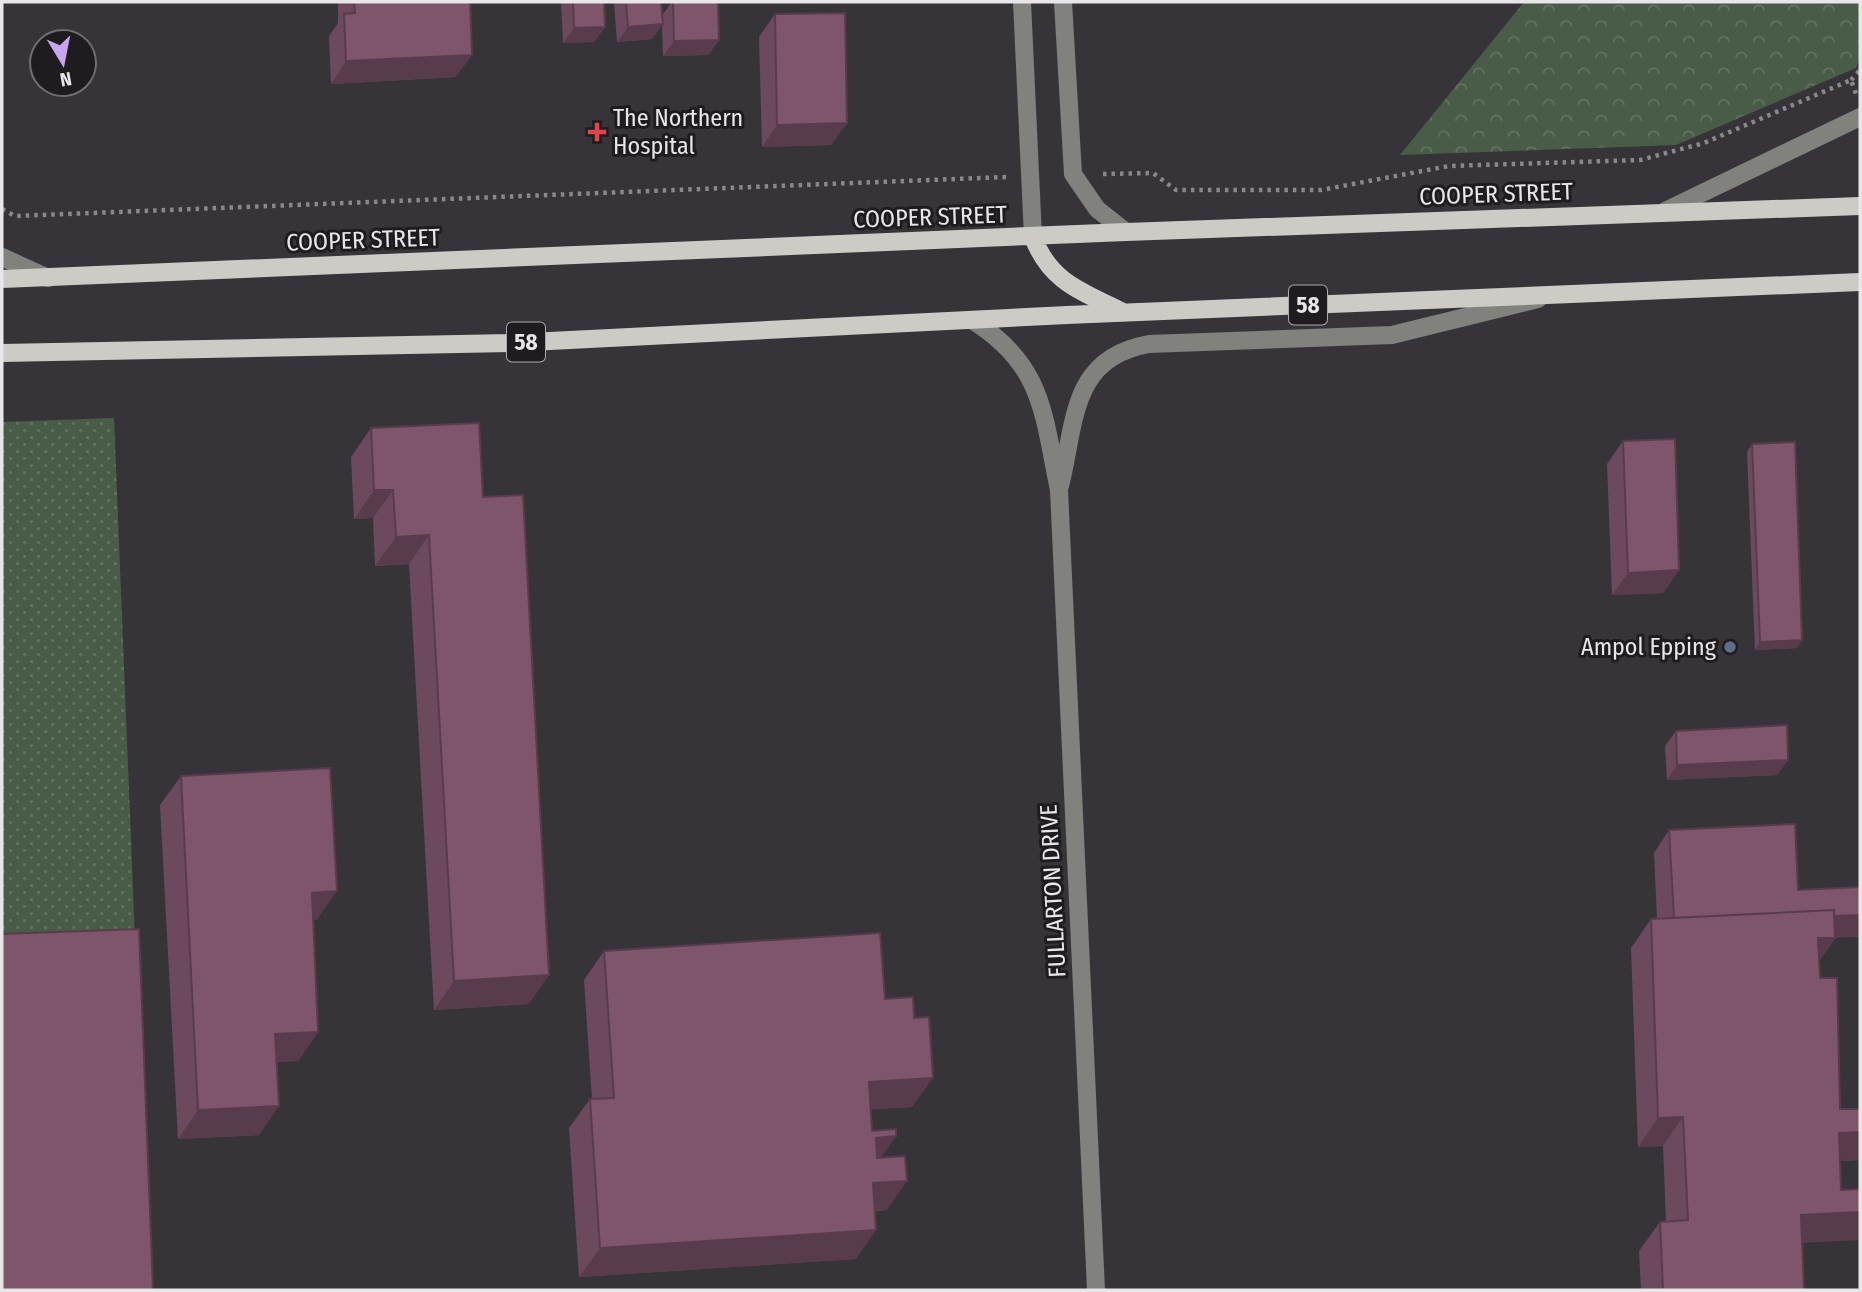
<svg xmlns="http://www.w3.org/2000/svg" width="1862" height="1292" viewBox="0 0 1862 1292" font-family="'Fira Sans Condensed',sans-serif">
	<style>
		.grass { fill: url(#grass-dots) }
		.park { fill: url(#park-crowns) }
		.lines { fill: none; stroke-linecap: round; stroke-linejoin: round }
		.path { stroke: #8b888c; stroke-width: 4.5; stroke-dasharray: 3.5 5; stroke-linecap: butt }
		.minor { stroke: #81817e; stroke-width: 18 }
		.major { stroke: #cccbc6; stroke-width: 18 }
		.wall { fill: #6d495d }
		.shaded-wall { fill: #593c4c }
		.building { fill: #7f556c; stroke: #593c4c; stroke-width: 2 }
		.health-dot { fill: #e0444e; stroke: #1e1c1e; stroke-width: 2.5 }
		.service-dot { fill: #5c6f8a; stroke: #1e1c1e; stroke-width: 2.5 }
		.labels { text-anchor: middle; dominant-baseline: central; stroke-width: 6; stroke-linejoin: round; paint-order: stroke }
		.shield { fill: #1e1c1e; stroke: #aba9ac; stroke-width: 2 }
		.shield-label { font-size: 23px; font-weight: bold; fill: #e8e6e9 }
		.poi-label { font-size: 24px; fill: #e8e6e9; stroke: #1e1c1e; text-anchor: start }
		.street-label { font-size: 24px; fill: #e8e6e9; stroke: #1e1c1e }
	</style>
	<defs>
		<pattern id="grass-dots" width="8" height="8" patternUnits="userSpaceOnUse" patternTransform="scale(1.75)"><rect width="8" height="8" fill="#495c47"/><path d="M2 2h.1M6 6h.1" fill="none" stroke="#637362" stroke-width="1.8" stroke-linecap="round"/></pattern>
		<pattern id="park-crowns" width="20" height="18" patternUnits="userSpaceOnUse" patternTransform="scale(1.75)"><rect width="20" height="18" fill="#495c47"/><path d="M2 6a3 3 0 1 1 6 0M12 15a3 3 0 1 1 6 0" fill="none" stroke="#637362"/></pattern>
	</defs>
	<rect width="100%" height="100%" fill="#373439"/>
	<path class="grass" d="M114,418L135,940L2,946V422Z"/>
	<path class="park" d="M1524,2H1860V57L1856,68L1676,145L1400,155Z"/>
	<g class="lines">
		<path class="path" d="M1851,80L1860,70
			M1103,174L1153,173L1176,190H1321L1449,166L1640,160L1704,143L1851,80L1856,94
			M2,209L15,216L1006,177"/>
		<path class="minor" d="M1022,2L1033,237
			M1063,2L1073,174L1097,209L1126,232
			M1665,211L1860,117
			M2,257L48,278
			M972,320C1044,365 1043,414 1059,490L1096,1290
			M1060,486C1076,422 1070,358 1149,344L1392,335L1538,299"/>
		<path class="major" d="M1033,237C1050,282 1081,291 1121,311
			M2,279L1126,232L1860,206
			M2,353L510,343L1067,315L1860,282"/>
	</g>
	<path class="wall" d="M338,2H470L456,77L331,84L329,36L338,23Z
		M561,2H604L605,27L594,42L563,43Z
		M614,2H661L662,15L672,2H718L719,40L708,55L663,56L662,25L652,39L617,42Z
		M775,14L847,123L831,145L762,147L759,37Z
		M371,428L483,497L529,1004L434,1010L409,564L375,566L373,518L354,519L351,457Z
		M1623,441L1679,570L1663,593L1612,595L1607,464Z
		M1752,444L1797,648L1755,650L1747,452Z
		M1676,731L1788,760L1777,775L1667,780L1665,746Z
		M181,776L337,891L316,920H313L318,1032L298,1061L277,1062L259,1135L178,1139L160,805Z
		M1669,830L1798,890L1835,938L1820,960V978L1840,1109H1860V1160L1840,1161L1802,1243L1804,1290H1641L1639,1251L1660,1222H1666L1663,1146L1638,1147L1631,948L1651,919H1657L1654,853Z
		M604,951L885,999L912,1107L870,1109L872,1131L881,1158L887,1210L875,1211L856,1259L579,1277L569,1128L590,1099H592L584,980Z"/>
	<path class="shaded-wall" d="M663,24L652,39L617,42L628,27Z
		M605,27L594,42L563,43L574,28Z
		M719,40L708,55L663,56L674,41Z
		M472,55L456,77L331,84L346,61Z
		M847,123L831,145L762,147L777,125Z
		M374,490H393L373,518L354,519Z
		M429,535L409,564L375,566L396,537Z
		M1679,570L1663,593L1612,595L1628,573Z
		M1802,640L1797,648L1755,650L1760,642Z
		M1788,760L1777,775L1667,780L1677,765Z
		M337,891L316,920L291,921L312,893Z
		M1860,915V937L1824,938H1835L1815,967L1674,924Z
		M549,975L529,1004L434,1010L454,981Z
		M318,1032L298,1061L255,1063L275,1034Z
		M933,1078L912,1107L848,1111L869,1082Z
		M279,1106L259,1135L178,1139L198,1110Z
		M1683,1117L1663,1146L1638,1147L1658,1118Z
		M1860,1132V1160L1819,1162L1839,1133Z
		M896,1136L876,1165V1138Z
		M907,1181L887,1210L853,1212L873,1183Z
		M1860,1212V1240L1781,1244L1801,1215Z
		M876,1230L856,1259L579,1277L600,1248Z"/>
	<path class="building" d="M354,2H470L472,55L346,61L344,14L355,13Z
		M573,2H604L605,27L574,28Z
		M626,2H661L663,24L628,27Z
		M673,2H718L719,40L674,41Z
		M845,13L847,123L777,125L775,14Z
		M479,423L483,497L523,495L549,975L454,981L429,535L396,537L393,490H374L371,428Z
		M1675,439L1679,570L1628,573L1623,441Z
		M1795,442L1802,640L1760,642L1752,444Z
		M1787,725L1788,760L1677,765L1676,731Z
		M330,768L337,891L312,893L318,1032L275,1034L279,1106L198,1110L181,776Z
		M1795,824L1798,890L1860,887V915L1834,916V910L1674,918L1669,830Z
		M1834,910L1835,938H1818L1820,978H1837L1840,1109H1860V1132L1839,1133L1841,1190L1860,1189V1212L1801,1215L1804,1290H1663L1660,1222L1688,1220L1683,1117L1658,1118L1651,919Z
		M139,929L153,1290H2V934Z
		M880,933L885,999L913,997L914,1018L929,1017L933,1078L869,1082L872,1131L896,1129V1136L876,1138L877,1158L905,1156L907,1181L873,1183L876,1230L600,1248L590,1099L614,1098L604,951Z"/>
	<path class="health-dot" d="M593.5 121.5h7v7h7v7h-7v7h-7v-7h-7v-7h7z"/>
	<circle class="service-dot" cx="1730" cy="647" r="7"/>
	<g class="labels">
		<g class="shield">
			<rect x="1289" y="285.5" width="38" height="39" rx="5"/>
			<rect x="507" y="322.5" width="38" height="39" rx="5"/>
		</g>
		<g class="shield-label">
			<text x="1308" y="305">58</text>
			<text x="526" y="342">58</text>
		</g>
		<g class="poi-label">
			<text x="613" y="118">The Northern<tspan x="613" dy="28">Hospital</tspan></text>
			<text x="1716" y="647" text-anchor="end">Ampol Epping</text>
		</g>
		<g class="street-label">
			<text transform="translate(1496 194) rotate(-2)">COOPER STREET</text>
			<text transform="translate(930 217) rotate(-2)">COOPER STREET</text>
			<text transform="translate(363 240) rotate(-2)">COOPER STREET</text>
			<text transform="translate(1053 891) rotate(-93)">FULLARTON DRIVE</text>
		</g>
	</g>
	<rect width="1862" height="1292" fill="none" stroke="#e8e6e9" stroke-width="7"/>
	<g transform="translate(63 63) rotate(170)"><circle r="33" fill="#1e1c1e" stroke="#6f6d6f" stroke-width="2"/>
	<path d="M0-5L12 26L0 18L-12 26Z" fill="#c9a5ee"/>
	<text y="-10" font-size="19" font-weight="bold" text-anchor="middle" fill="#e8e6e9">N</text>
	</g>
</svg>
